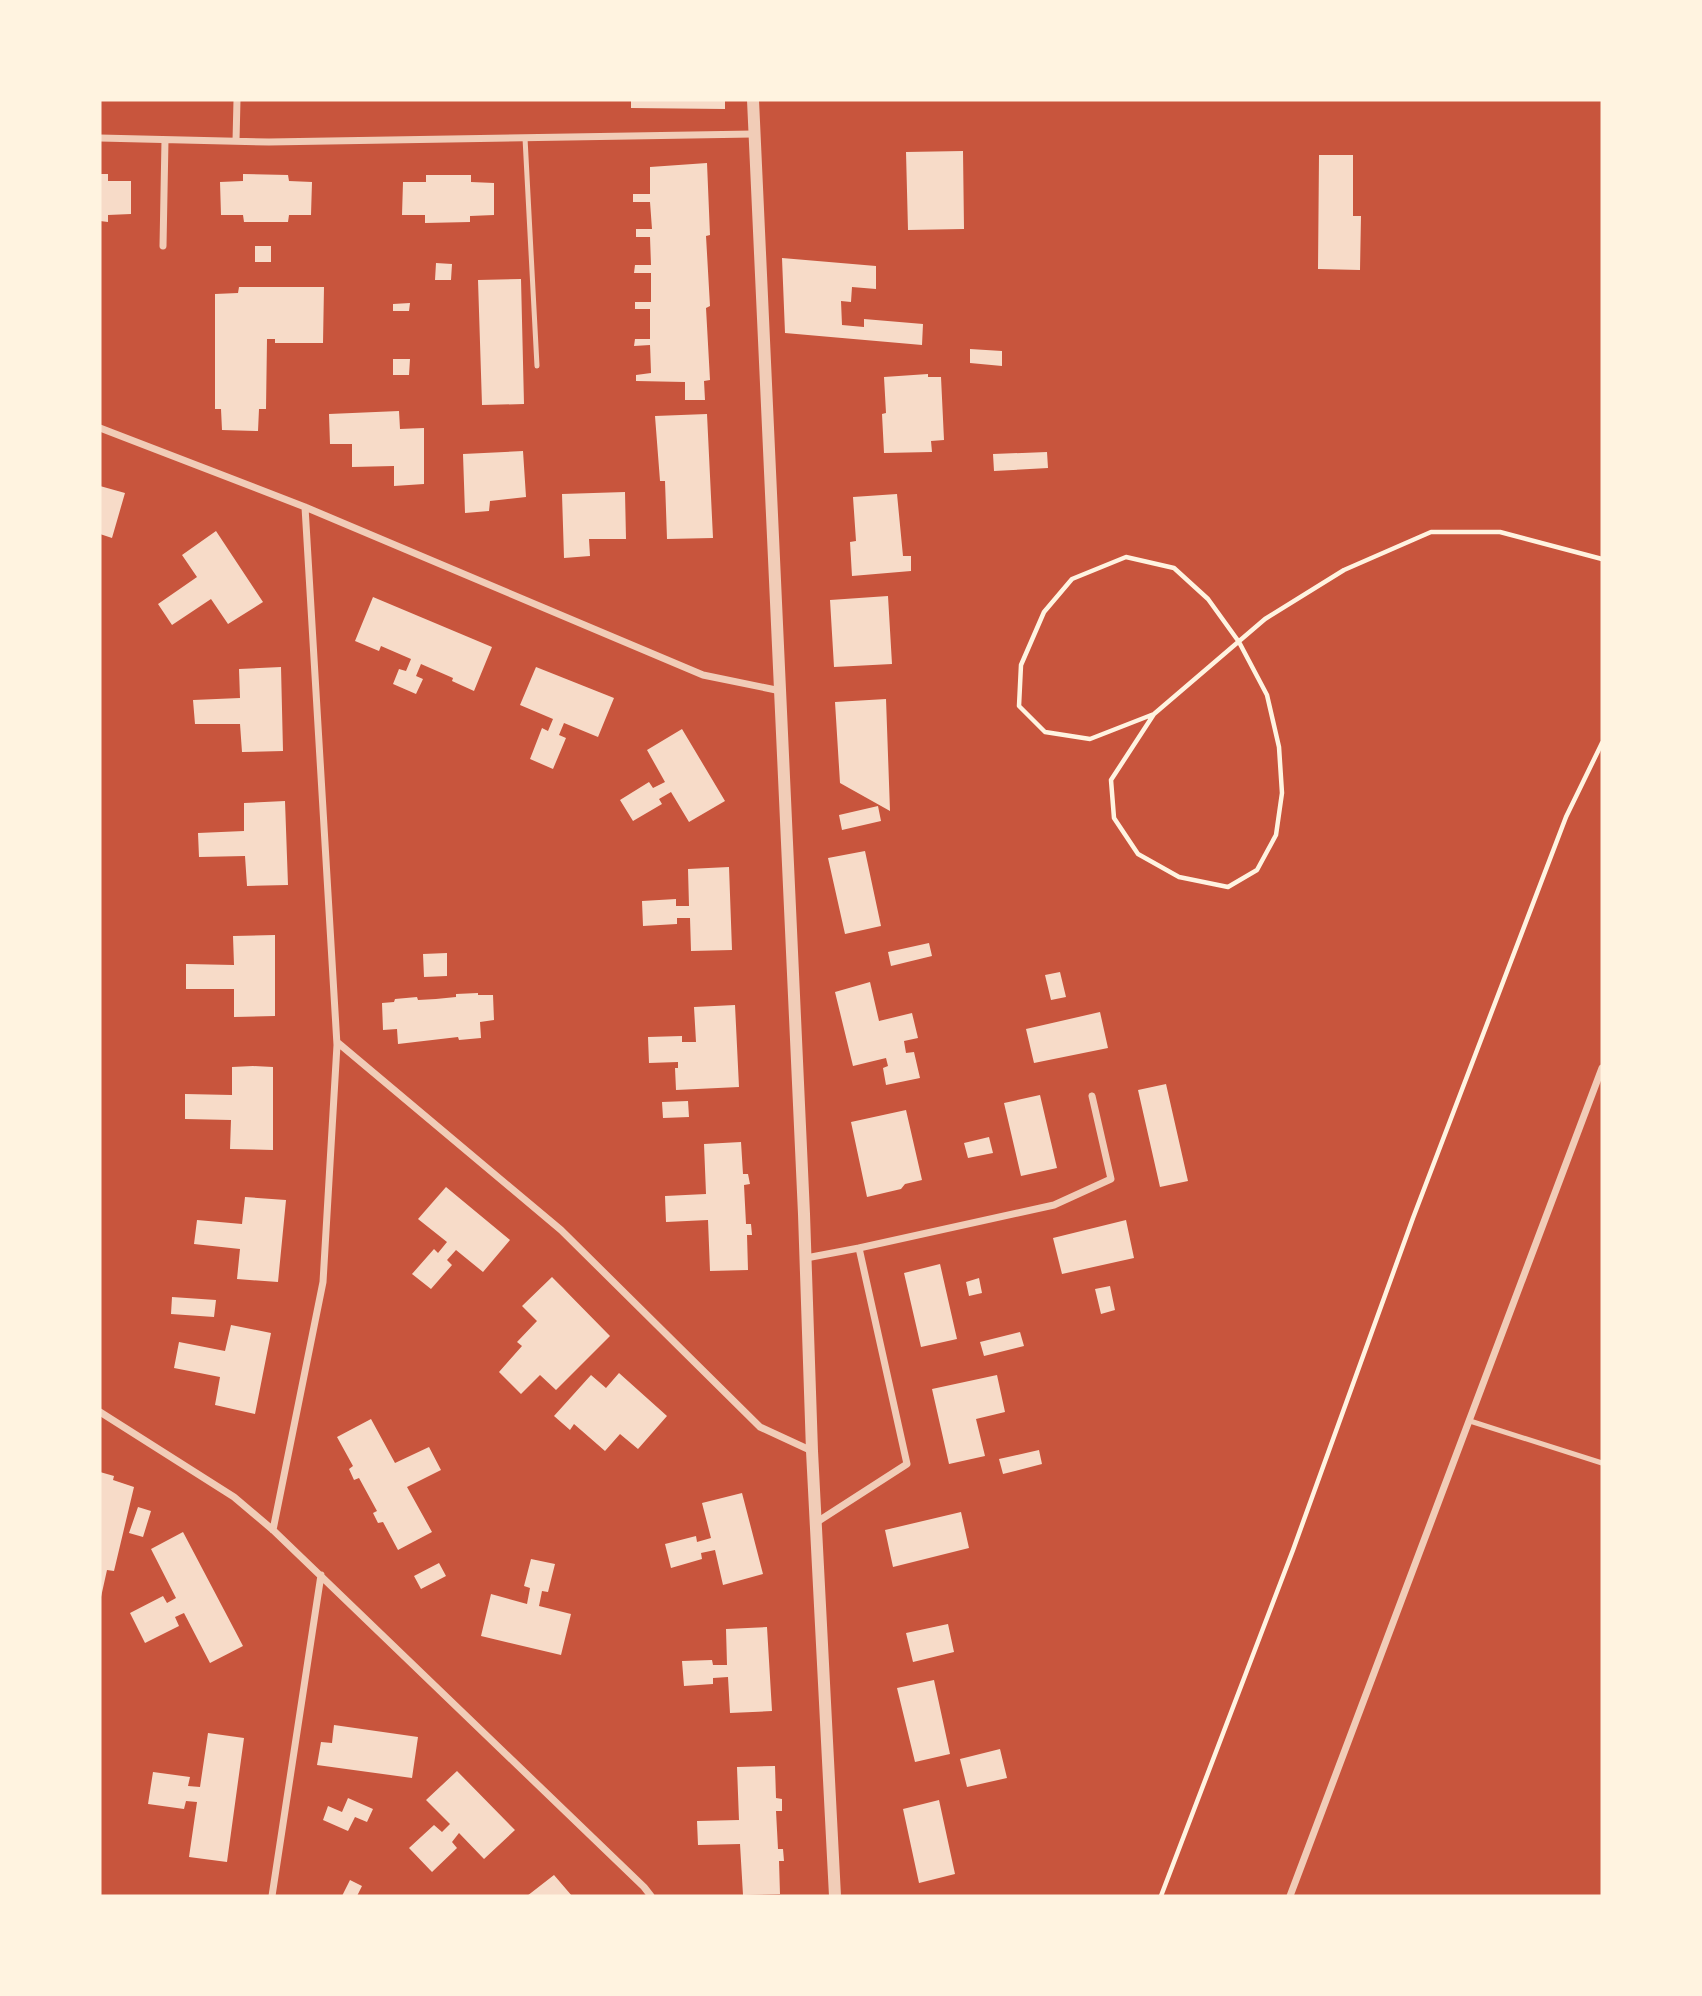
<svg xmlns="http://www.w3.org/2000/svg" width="1702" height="1996" viewBox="0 0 1702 1996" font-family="'Exo 2',sans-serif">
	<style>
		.building { fill: #f7dbc8 }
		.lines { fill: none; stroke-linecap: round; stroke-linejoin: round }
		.path { stroke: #fff3e0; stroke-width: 4.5 }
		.service { stroke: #f1ccb7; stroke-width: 5 }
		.minor { stroke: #f1ccb7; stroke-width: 7 }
		.tertiary { stroke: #f1ccb7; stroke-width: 12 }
	</style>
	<rect width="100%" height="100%" fill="#c8553d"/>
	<path class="building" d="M631,100H725V109L631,108Z
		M963,151L964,229L908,230L906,152Z
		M1319,155H1353V216H1361L1360,270L1318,269Z
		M707,163L710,235L706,236L710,306L706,308L710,380L704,381L705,400H685V382L636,381V375L651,373L650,345L634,346L635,339H650V309H635V302H651V273H634L635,265H651L650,237H636V229H652L650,202H633V194H650V167Z
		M100,174H108V181H131V214L108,215V222L100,221Z
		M243,174L288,175L289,181L312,182L311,215H289L288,222H244L243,215H221L220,182L243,181Z
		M426,175H471V182L494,183V215L470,216V222L425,223V215H402L403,182H426Z
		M255,246H271V262H255Z
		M782,258L876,266V289L852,287L851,302L841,301L842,325L864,327V319L923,324L922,345L785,333Z
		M436,263L452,264L451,280H435Z
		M521,279L524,404L482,405L478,280Z
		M239,287H324L323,343H275V339H267L266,409H259L258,431L222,430L221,409H215V294L238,293Z
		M410,303L409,311H393V304Z
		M970,349L1002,351V366L970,363Z
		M393,359H410L409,375H393Z
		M928,374V377H941L944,440L931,441L932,452L884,453L882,414L886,413L884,377Z
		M399,411L400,429L424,428V484L394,486V466L352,467V444H330L329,414Z
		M707,414L713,538L667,539L665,481H660L655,416Z
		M523,451L526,497L490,501L489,511L465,513L463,454Z
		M1047,452L1048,468L994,471L993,454Z
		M100,486L125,493L112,538L100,534Z
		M625,492L626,539H589L590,556L564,558L562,494Z
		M897,494L903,556H911V571L852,576L850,542L856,541L853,497Z
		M216,531L263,602L228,624L211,599L172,625L158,604L197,577L182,555Z
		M888,596L892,664L834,667L830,600Z
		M373,597L492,647L474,691L452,681L453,678L421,664L416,676L423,679L416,694L393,684L399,669L406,671L411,659L381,646L379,651L355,641Z
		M281,667L283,751L242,752L240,724H195L193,700L240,698L239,669Z
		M536,667L614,698L598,737L564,723L559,735L566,738L553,769L530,759L542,728L548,731L553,719L520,705Z
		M886,699L890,811L840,783L835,702Z
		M682,729L725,801L689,822L671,792L659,799L662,804L633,821L620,800L649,782L653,788L665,782L647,750Z
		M285,801L288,885L247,886L245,856L199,857L198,833L244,831V803Z
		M878,806L881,821L842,830L839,815Z
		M865,851L881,926L845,934L828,858Z
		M729,867L732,950L691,951L690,918H677V924L643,926L642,901L676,899V906H689L688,869Z
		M275,935V1016L234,1017V989H186V964L234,965L233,936Z
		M929,943L932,956L891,966L888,952Z
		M447,953V976L424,977L423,954Z
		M1060,972L1066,997L1051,1000L1045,975Z
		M870,982L879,1021L912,1013L918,1038L904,1041L906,1053L914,1052L920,1078L886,1085L883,1068L888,1066L886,1058L853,1066L835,992Z
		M478,993V995H493L494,1020L480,1022L481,1038L459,1040L458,1037L398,1044L397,1029L383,1030L382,1003L394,1002L395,999L417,997L418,1000L436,999L456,997V994Z
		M735,1005L739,1087L676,1090L675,1068H678V1062L649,1063L648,1037L682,1036V1042H696L694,1007Z
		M1100,1012L1108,1048L1034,1063L1026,1029Z
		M253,1066L273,1067V1150L230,1149L231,1120L185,1119V1094L232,1095V1067Z
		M1166,1084L1188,1181L1160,1187L1138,1090Z
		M1040,1095L1057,1168L1021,1176L1004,1103Z
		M688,1101L689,1117L663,1118L662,1102Z
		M906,1110L922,1180L905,1184L901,1189L867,1197L851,1122Z
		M989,1137L993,1153L968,1158L964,1143Z
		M741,1142L743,1174H748L750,1184L744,1185L746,1224H751L752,1235H747L748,1270L710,1271L708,1220L666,1222L665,1196L706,1194L704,1144Z
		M446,1187L510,1240L483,1272L456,1250L447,1260L452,1265L431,1289L412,1274L434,1249L438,1253L447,1242L418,1219Z
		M245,1197L286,1200L278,1282L237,1279L240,1249L194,1244L197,1220L242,1224Z
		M1126,1220L1134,1258L1062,1274L1053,1238Z
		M940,1264L957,1339L921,1347L904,1273Z
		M552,1277L610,1336L556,1390L540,1375L521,1394L499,1372L522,1346L517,1342L537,1321L522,1306Z
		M979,1278L982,1293L969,1296L966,1282Z
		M1110,1286L1115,1310L1101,1314L1095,1289Z
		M172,1297L216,1300L214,1317L171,1314Z
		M231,1325L271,1333L255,1414L215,1405L220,1377L174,1368L179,1342L225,1351Z
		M1020,1332L1024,1346L984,1356L980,1342Z
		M619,1373L667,1416L638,1449L620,1434L605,1451L574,1424L570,1430L554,1416L591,1375L606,1388Z
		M997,1375L1005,1412L976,1419L985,1456L949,1464L932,1389Z
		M371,1419L395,1463L429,1447L441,1470L407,1487L432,1532L398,1550L383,1522L378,1523L373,1513L377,1511L359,1478L354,1480L349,1469L353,1466L337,1437Z
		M1039,1450L1042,1464L1003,1474L999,1459Z
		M100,1472L114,1476L113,1480L134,1487L114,1571L107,1570L101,1597Z
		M742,1493L763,1574L723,1585L715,1550L701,1553L702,1559L671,1568L665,1544L696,1536L697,1542L711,1538L702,1503Z
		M138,1507L151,1511L143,1537L129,1533Z
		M961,1512L969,1548L893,1567L885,1530Z
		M183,1532L243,1646L210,1663L184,1613L175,1617L179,1626L145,1643L130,1613L163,1596L167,1603L176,1598L151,1549Z
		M531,1559L555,1564L548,1592L542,1591L539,1606L571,1614L561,1655L481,1636L491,1594L527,1604L530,1588L524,1586Z
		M439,1563L446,1576L421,1589L414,1576Z
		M948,1624L954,1652L913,1662L906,1633Z
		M767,1627L772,1711L730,1713L728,1677L713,1678V1684L684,1686L682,1661L712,1660L713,1665H727L726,1629Z
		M934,1680L950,1754L915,1762L897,1688Z
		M334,1725L418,1737L412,1778L317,1765L321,1742L332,1743Z
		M208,1733L244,1738L227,1862L189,1857L197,1802L186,1801L184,1809L148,1804L153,1772L190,1777L188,1786L200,1787Z
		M1000,1749L1007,1778L967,1787L960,1759Z
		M775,1766L776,1798L782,1799V1811H776L778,1849H783L784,1861H779L780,1894L743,1895L740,1844L698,1845L697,1821L739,1820L737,1767Z
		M457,1771L515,1830L484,1859L459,1833L452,1842L457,1848L432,1872L409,1848L434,1825L442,1832L450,1824L426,1800Z
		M348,1798L373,1809L367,1822L355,1817L348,1831L323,1820L328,1806L342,1812Z
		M939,1800L955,1874L919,1883L903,1809Z
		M554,1875L572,1896H527Z
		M350,1880L362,1886L357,1896H342Z"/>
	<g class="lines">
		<path class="path" d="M1154,714L1090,739L1045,732L1019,706L1021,665L1044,612L1072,579L1126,557L1174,568L1208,599L1239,642L1267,695L1279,747L1282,793L1276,835L1257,870L1228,887L1179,877L1138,854L1114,818L1111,780L1154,714L1265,619L1344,570L1431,532H1500L1602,559
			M1161,1896L1293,1550L1413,1218L1566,817L1602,743"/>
		<path class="service" d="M525,138L537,366
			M1470,1421L1602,1463"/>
		<path class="minor" d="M100,138L269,142L753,134
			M236,141L237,100
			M163,246L165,140
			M100,428L305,507L703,675L781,691
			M337,1042L561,1230L760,1427L812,1451
			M859,1248L1054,1205L1111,1179L1092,1096
			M806,1258L859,1248L907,1464L817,1522
			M100,1412L234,1497L273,1530L644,1887L651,1896
			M273,1530L323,1282L337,1045L305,507
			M272,1896L321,1575
			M1290,1896L1602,1068"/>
		<path class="tertiary" d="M753,100L804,1214L812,1451L835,1896"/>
	</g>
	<rect width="1702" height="1996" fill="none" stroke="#fff3e0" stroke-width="203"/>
</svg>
